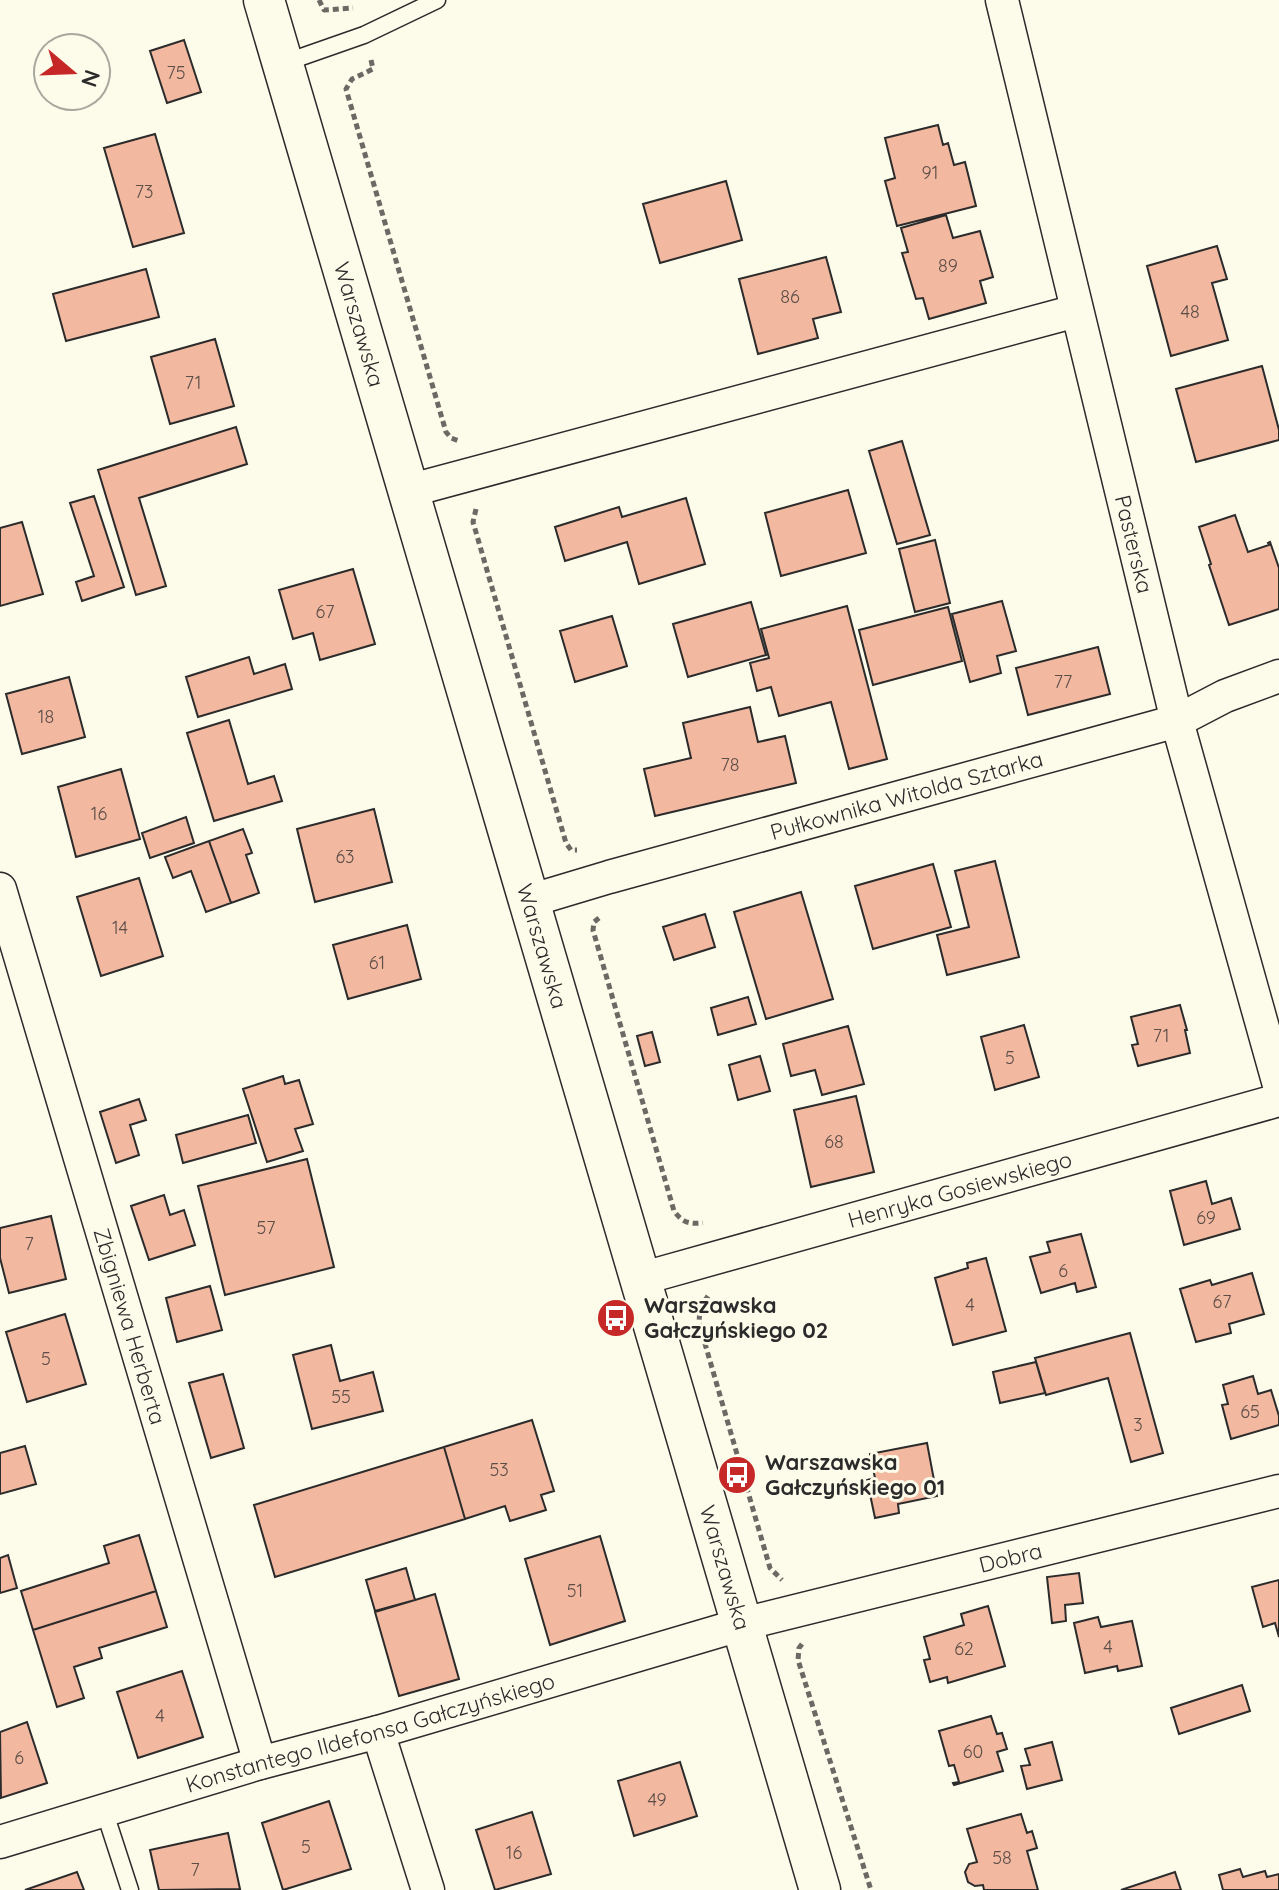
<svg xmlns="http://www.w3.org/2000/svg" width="1279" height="1890" viewBox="0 0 1279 1890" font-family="Quicksand,sans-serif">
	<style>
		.building { fill: #f2b8a0; stroke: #2b2b2b; stroke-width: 2 }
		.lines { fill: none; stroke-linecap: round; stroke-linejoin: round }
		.service-casing { stroke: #2b2b2b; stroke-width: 19 }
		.minor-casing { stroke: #2b2b2b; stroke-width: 35 }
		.tertiary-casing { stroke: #2b2b2b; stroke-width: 43 }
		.path { stroke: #6a6964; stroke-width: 5; stroke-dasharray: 6 4; stroke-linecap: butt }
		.service { stroke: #fdfbea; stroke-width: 16 }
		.minor { stroke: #fdfbea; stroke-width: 32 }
		.tertiary { stroke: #fdfbea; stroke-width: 40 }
		.labels { text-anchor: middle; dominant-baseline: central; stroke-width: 6; stroke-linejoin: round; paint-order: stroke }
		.number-label { font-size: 18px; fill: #5d4e48 }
		.street-label { font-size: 22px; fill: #2b2b2b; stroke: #fdfbea }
		.poi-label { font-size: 22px; font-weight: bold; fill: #2b2b2b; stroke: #fdfbea; text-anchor: start }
	</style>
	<rect width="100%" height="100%" fill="#fdfbea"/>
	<path class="building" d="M184,40L201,92L167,103L150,51Z
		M938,125L943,145L948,143L954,165L965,162L976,206L897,226L885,181L895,178L885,138Z
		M155,134L184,233L133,247L104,148Z
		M726,181L742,240L660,263L643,204Z
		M946,215L953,238L980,231L993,277L980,281L986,303L929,319L923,298L916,299L902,253L908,252L901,228Z
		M1217,246L1227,279L1212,283L1228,340L1171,356L1147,266Z
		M826,257L841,312L813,319L818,338L758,354L739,279Z
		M146,269L159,317L66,341L53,294Z
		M215,339L234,406L170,424L151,357Z
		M1262,366L1279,430V440L1196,462L1176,389Z
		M236,427L247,464L139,498L166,586L136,595L98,470Z
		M902,441L930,535L897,544L869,451Z
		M848,490L866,553L781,576L765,513Z
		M94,496L124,587L82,601L76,582L94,576L70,503Z
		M686,498L705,564L639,584L627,542L565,561L555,527L619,507L622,517Z
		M1235,515L1248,552L1269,545L1268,543L1270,542L1279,568V609L1229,625L1209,565L1211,564L1199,527Z
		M22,522L43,594L0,606V528Z
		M935,540L950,603L915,612L899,549Z
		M353,569L375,644L320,660L313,633L293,639L279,590Z
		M1002,601L1016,651L997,656L1001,673L970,682L952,614Z
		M751,602L766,655L688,677L673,624Z
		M847,606L887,759L849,769L831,702L779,716L771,687L757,691L750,663L769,658L761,629Z
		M948,607L962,661L873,685L859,630Z
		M612,616L627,666L575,682L560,631Z
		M1098,647L1110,694L1028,715L1016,668Z
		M249,657L254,674L285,664L292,689L198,717L186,677Z
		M69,677L85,737L22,754L6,694Z
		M750,707L758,742L785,736L796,783L655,816L644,769L691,758L683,723Z
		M229,720L248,784L274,776L282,801L214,821L187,733Z
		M121,769L140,839L76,857L58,787Z
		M374,809L392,882L315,902L297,829Z
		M186,817L194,843L150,858L142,833Z
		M243,829L252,853L246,855L259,893L231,903L209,841Z
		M209,841L231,903L206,912L191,871L173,878L165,857Z
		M995,861L1019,957L947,975L937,935L969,927L955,871Z
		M933,864L951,927L873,949L855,886Z
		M139,878L163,956L101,976L77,897Z
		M801,892L833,999L766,1019L734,912Z
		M705,914L715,947L674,960L663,927Z
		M407,925L421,979L348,999L333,945Z
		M748,997L756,1024L718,1035L711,1008Z
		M1180,1005L1187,1030H1185L1190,1053L1138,1066L1132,1045L1138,1044L1131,1017Z
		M1024,1025L1039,1077L995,1090L981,1037Z
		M848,1026L864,1084L822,1095L815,1070L791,1076L783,1044Z
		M652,1032L660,1062L645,1066L637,1036Z
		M760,1056L770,1091L738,1100L729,1065Z
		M283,1076L285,1084L299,1080L313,1124L295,1129L303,1151L267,1162L243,1089Z
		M856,1096L874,1172L811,1187L794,1110Z
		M139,1099L146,1120L130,1125L139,1155L116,1163L100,1112Z
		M248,1115L256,1143L183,1163L176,1135Z
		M307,1159L334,1267L225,1295L198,1186Z
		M1206,1181L1212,1204L1231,1198L1240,1229L1184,1245L1170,1191Z
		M164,1195L170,1215L184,1210L195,1245L149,1260L131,1206Z
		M51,1216L66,1279L9,1293L0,1258V1228Z
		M1081,1234L1096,1287L1077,1292L1075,1283L1041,1293L1030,1257L1050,1252L1047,1242Z
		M986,1258L1006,1331L953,1345L935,1278L968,1268L967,1263Z
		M1252,1273L1264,1314L1229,1324L1231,1333L1196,1342L1180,1289L1210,1280L1212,1285Z
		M210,1286L222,1330L177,1342L166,1298Z
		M65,1314L86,1384L27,1402L6,1332Z
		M1130,1333L1163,1453L1131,1462L1108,1378L1046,1395L1035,1358Z
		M331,1345L340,1381L373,1372L383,1411L312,1429L293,1355Z
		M1036,1362L1045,1393L1000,1403L993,1372Z
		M223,1374L244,1448L211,1458L189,1383Z
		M1253,1376L1258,1394L1271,1390L1279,1416V1425L1231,1439L1222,1405L1228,1404L1223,1385Z
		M532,1420L554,1491L541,1495L546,1510L510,1521L505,1506L465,1519L444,1447Z
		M927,1443L937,1496L898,1504L899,1513L875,1518L867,1480L875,1478L870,1454Z
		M25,1446L36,1484L0,1494V1453Z
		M444,1447L465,1519L275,1577L254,1505Z
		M139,1535L156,1591L33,1630L21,1591L109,1563L104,1546Z
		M600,1536L625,1621L550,1645L525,1559Z
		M8,1555L17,1588L0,1593V1558Z
		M406,1568L415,1600L375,1611L366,1580Z
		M1079,1573L1083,1603L1065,1605L1066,1621L1052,1623L1047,1577Z
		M1279,1580V1637L1275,1623L1263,1627L1252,1587Z
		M156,1591L167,1627L99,1648L102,1658L74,1667L84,1698L57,1707L33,1630Z
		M435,1594L459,1679L399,1696L375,1612Z
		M988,1606L1005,1666L948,1683L947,1677L930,1682L924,1660L930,1659L924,1637L964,1625L961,1614Z
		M1098,1617L1101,1627L1132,1621L1142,1666L1118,1671L1117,1666L1085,1673L1074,1623Z
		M182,1671L203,1737L138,1758L117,1692Z
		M1242,1685L1250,1711L1179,1734L1171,1708Z
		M991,1716L997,1734L1002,1733L1007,1749L997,1752L1003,1771L954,1785L953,1783L959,1782L954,1765L949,1766L939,1731Z
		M27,1722L47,1783L1,1798L0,1732Z
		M1052,1742L1062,1780L1027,1789L1021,1766L1030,1765L1025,1749Z
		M680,1762L697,1816L634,1836L618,1781Z
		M329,1801L351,1869L283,1890L262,1823Z
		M532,1812L551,1874L495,1890L476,1830Z
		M1021,1814L1027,1833L1032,1831L1037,1848L1027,1851L1038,1890H984L983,1885L975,1886L968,1882L965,1872L969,1864L977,1862L967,1829Z
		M228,1833L240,1889L159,1890L150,1850Z
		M1240,1869L1243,1877L1265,1871L1267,1877L1279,1874V1890H1223L1219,1875Z
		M77,1872L84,1890H25Z
		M1175,1872L1181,1890H1121Z"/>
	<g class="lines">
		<defs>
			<path id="service" d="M284,63L364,35L437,0
				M104,1810L130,1890"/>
			<g id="minor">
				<path id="s1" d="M1002,0L1177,721L1279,1085"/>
				<path d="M408,491L1076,311"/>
				<path id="s2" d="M0,889L260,1763"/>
				<path id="s3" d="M529,901L609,877L1177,721L1225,696L1279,676"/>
				<path id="s4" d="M640,1279L1279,1100"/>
				<path d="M378,1732L428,1890"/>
				<path id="s5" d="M0,1842L260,1763L378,1732L743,1624L1279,1491"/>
			</g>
			<g id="tertiary">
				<path id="s6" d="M264,0L820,1890"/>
			</g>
		</defs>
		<use href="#service" class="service-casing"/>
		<use href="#minor" class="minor-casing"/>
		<use href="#tertiary" class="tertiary-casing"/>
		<path class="path" d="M319,0L324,10L353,8
			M371,60L373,69L352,79L346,89L446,432L451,438L459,441
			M476,509L473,522L566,843L571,850H577
			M599,918L594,922L593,930L674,1211C683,1223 689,1224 703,1223
			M708,1296L700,1308L699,1323L770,1568L782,1580
			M802,1644L799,1648L798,1660L871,1890"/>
		<use href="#service" class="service"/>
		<use href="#minor" class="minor"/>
		<use href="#tertiary" class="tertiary"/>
	</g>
	<defs>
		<symbol id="bus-disc" viewBox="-11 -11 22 22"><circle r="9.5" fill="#c62828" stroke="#fdfbea"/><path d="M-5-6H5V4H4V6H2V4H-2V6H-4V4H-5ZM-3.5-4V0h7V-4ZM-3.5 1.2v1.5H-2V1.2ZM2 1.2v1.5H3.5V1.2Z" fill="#fff"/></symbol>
	</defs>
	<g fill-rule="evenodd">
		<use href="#bus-disc" x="594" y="1296" width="44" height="44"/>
		<use href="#bus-disc" x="715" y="1453" width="44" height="44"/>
	</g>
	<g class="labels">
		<g class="number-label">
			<text x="176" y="72">75</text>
			<text x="930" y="172">91</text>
			<text x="144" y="191">73</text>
			<text x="948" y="265">89</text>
			<text x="790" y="296">86</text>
			<text x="1190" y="311">48</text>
			<text x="193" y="382">71</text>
			<text x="325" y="611">67</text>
			<text x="1063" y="681">77</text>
			<text x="46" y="716">18</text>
			<text x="730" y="764">78</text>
			<text x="99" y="813">16</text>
			<text x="345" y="856">63</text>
			<text x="120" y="927">14</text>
			<text x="377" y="962">61</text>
			<text x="1161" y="1035">71</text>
			<text x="1010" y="1057">5</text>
			<text x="834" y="1141">68</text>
			<text x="1206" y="1217">69</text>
			<text x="266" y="1227">57</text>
			<text x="29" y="1243">7</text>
			<text x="1063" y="1270">6</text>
			<text x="1222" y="1301">67</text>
			<text x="970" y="1304">4</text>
			<text x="46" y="1358">5</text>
			<text x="341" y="1396">55</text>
			<text x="1250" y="1411">65</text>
			<text x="1138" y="1424">3</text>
			<text x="499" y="1469">53</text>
			<text x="575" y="1590">51</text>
			<text x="1108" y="1646">4</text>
			<text x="964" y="1648">62</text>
			<text x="160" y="1715">4</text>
			<text x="973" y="1751">60</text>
			<text x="19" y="1757">6</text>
			<text x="657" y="1799">49</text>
			<text x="306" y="1846">5</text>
			<text x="514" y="1852">16</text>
			<text x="1002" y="1857">58</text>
			<text x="195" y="1869">7</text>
		</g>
		<g class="street-label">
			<text stroke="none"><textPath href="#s6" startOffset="338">Warszawska</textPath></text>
			<text stroke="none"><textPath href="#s1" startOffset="560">Pasterska</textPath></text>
			<text stroke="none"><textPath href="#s3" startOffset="392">Pułkownika Witolda Sztarka</textPath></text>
			<text stroke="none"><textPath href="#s6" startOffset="986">Warszawska</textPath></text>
			<text stroke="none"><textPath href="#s4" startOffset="332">Henryka Gosiewskiego</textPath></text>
			<text stroke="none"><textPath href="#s2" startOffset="456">Zbigniewa Herberta</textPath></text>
			<text stroke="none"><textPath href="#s5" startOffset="1050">Dobra</textPath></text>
			<text stroke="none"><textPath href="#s6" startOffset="1634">Warszawska</textPath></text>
			<text stroke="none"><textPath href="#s5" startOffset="386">Konstantego Ildefonsa Gałczyńskiego</textPath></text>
		</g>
		<g class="poi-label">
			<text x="644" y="1305">Warszawska<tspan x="644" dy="25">Gałczyńskiego 02</tspan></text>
			<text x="765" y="1462">Warszawska<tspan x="765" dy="25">Gałczyńskiego 01</tspan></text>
		</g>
	</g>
	<g transform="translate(72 72) rotate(109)"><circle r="38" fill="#fdfbea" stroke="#a9a89e" stroke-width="2"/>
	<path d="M0-6L14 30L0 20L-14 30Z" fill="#c62828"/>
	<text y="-12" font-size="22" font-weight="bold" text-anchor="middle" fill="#2b2b2b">N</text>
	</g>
</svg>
